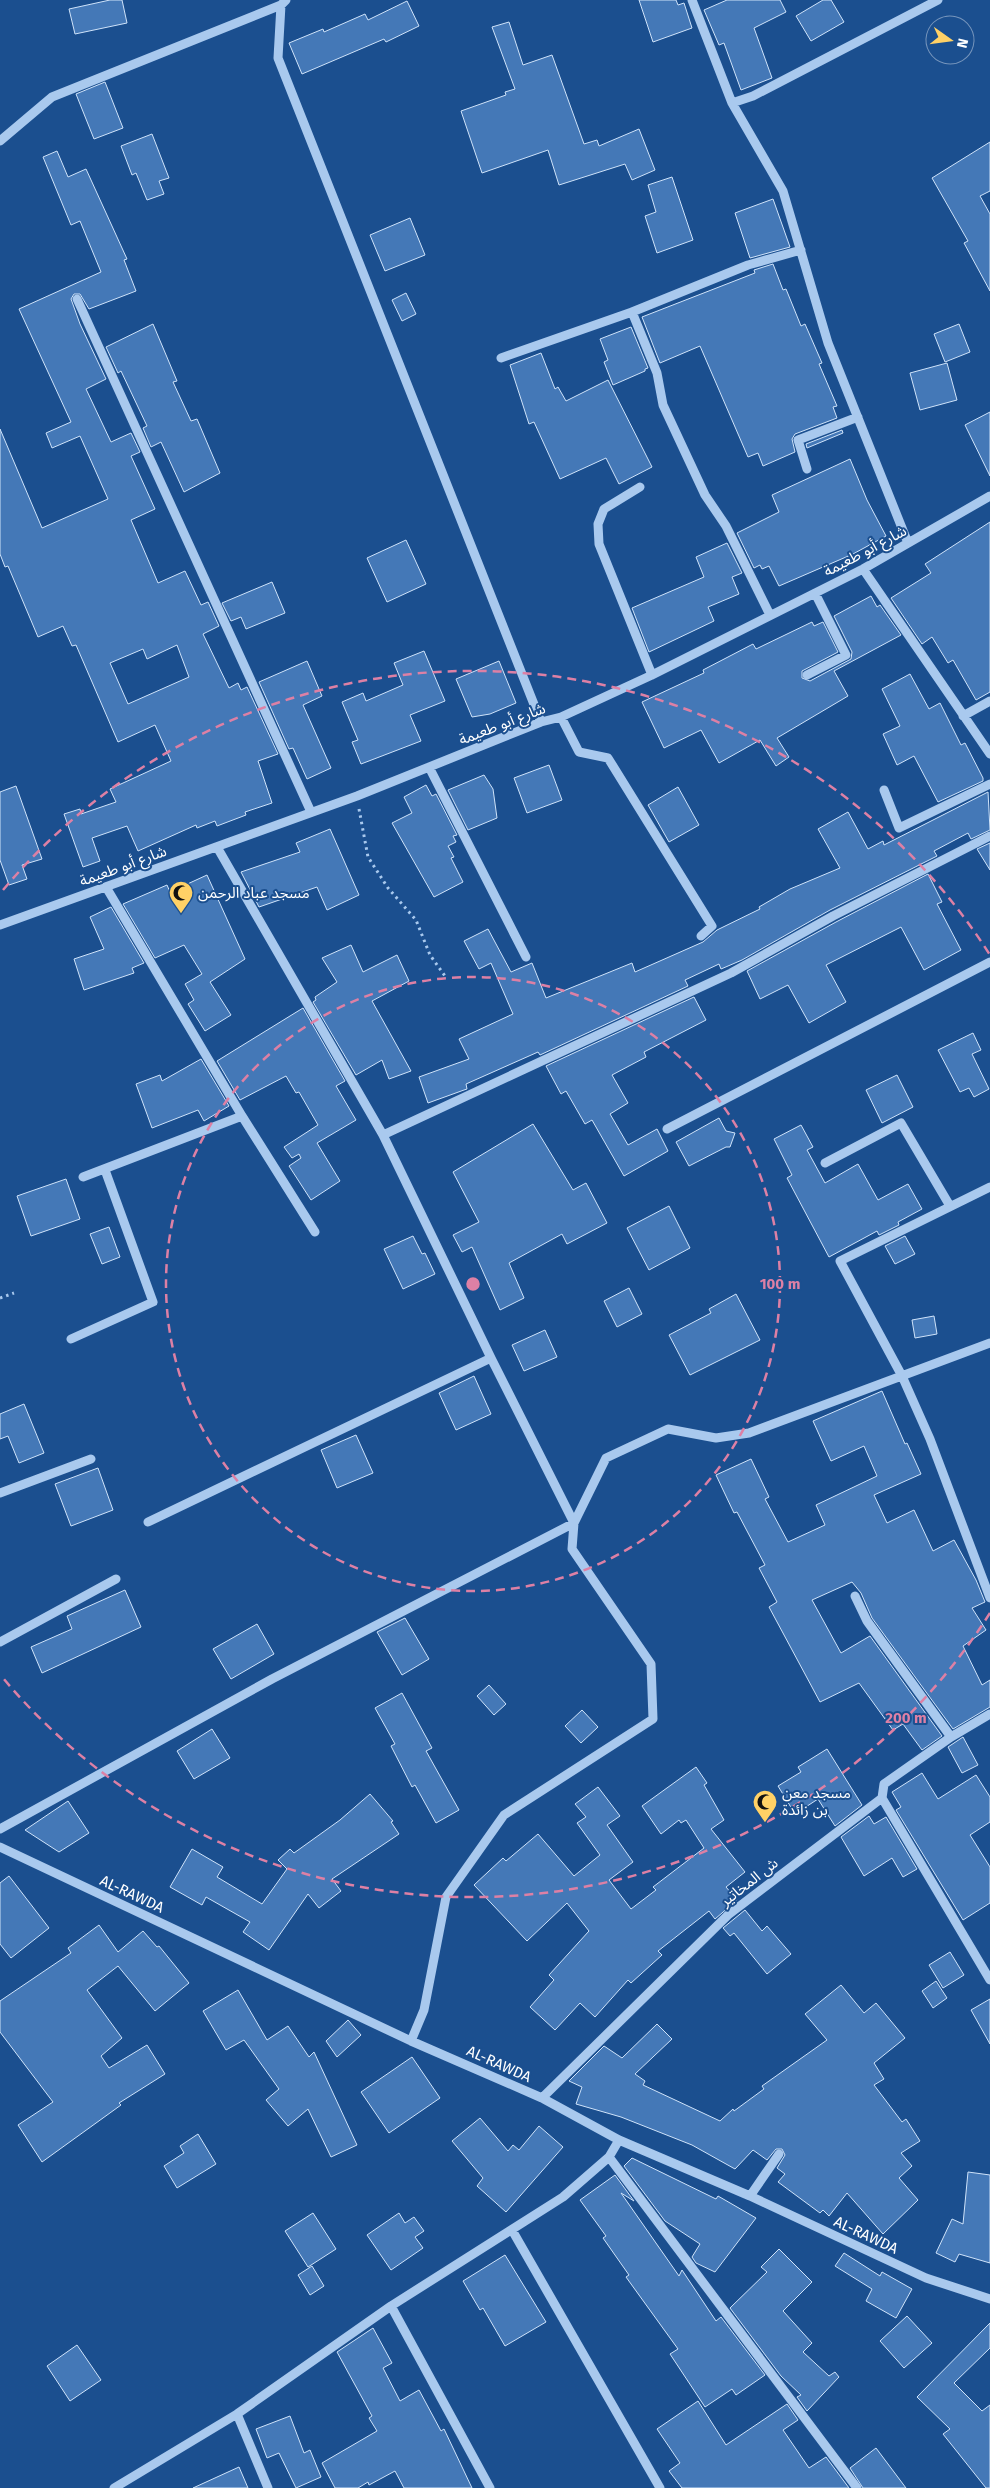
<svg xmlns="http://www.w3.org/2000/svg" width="990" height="2488" viewBox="0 0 990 2488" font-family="'Fira Sans','Noto Sans Arabic',sans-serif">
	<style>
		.building { fill: #4478b7; stroke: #cfe3fa; fill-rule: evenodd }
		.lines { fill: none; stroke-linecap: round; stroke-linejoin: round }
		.path { stroke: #a9c9ee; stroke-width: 3; stroke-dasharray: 2.5 4; stroke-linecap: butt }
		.minor { stroke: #a9c9ee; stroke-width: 9 }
		.ring { fill: none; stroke: #dd80a5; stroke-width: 2.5; stroke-dasharray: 9 6 }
		.labels { text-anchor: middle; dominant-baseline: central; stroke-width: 4; stroke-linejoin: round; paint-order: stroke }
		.street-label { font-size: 15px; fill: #fff; stroke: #1b4f8f }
		.poi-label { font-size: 15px; fill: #fff; stroke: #1b4f8f; text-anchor: start }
		.centre { fill: #dd80a5; stroke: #1b4f8f; stroke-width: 2.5 }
		.ring-label { font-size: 15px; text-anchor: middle; font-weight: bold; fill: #dd80a5; stroke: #1b4f8f; stroke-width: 4; stroke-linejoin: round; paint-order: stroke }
	</style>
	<rect width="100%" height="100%" fill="#1b4f8f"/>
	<path class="building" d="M110,0H122L127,23L75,34L69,9Z
		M639,0H676L678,5L684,3L692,28L653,42Z
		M727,0H780L786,12L754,28L772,78L741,90L724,43L719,45L704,10Z
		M823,0H831L844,22L811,41L796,16Z
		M407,1L419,26L386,42L384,39L302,74L289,43L323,29L324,32L365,14L368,20Z
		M509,22L523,65L552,55L584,144L597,140L599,146L639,129L655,170L632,180L625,164L559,185L548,150L482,173L461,111L506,95L505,92L515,89L492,27Z
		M105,82L123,128L94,139L76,94Z
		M152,134L169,178L159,181L164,194L147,200L136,173L132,175L121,146Z
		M990,142V191L980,196L990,214V291L964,243L968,241L932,178Z
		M57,151L68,177L86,169L127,259L124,260L136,291L89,309L80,294H74L71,299L80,324L106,379L86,389L111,442L131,433L140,452L131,456L155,509L131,520L158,583L185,571L201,605L208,602L219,626L203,634L229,688L238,683L241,690L247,687L278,754L258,761L272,803L245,812L246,815L217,826L215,821L197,828L196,825L138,851L127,826L92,838L100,861L83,867L64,814L80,809L81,814L116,802L110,789L171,761L155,725L118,742L76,645L72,646L63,626L38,637L8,566L5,567L0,554V429L42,528L108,499L80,436L52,448L46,433L71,422L19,309L101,272L80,221L71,225L43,157ZM177,645L189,677L128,704L110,663L143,649L147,659Z
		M672,177L693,240L657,253L645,216L656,212L648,185Z
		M773,199L790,247L750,258L735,213Z
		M410,218L425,255L385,271L370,235Z
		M773,264L783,290L786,289L801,326L805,324L822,363L819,364L837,406L833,407L837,418L795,434L792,439L795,452L763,466L758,453L748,457L700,346L660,363L642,317L755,273L754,270Z
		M406,293L416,314L402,321L392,300Z
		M153,324L177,381L173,382L191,421L197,419L220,473L184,492L161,442L151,447L143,428L147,426L121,371L118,373L106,347Z
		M959,324L970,352L945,362L934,334Z
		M631,327L648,368L645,369V371L613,385L604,362L608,360L600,339Z
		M541,353L555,389L558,387L566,401L608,380L652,467L619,484L606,458L560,479L534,422L529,424L510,365Z
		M947,363L957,400L920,410L910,373Z
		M990,412V476L965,425Z
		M842,430L843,433L807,448L806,444Z
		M850,459L867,500L886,536L853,554L779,586L769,566L762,569L760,565L754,568L737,533L779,512L772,495Z
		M990,522V692L976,700L953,660L948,663L932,637L922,644L891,598L931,573L925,564Z
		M406,540L426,584L387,602L367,558Z
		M727,543L742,573L732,577L739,594L708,607L714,621L649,652L632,608L704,577L696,557Z
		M272,582L285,613L246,629L241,617L231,621L222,603Z
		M871,596L877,607L880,605L901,635L834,671L848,696L777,738L789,757L776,766L760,740L719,763L701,730L664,748L642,702L704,673L703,670L753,644L756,649L812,622L814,626L823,622L838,652L802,671V678L810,681L851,659L852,652L834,616Z
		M424,651L445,701L410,715L421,741L361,764L352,742L358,740L342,702L363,693L366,701L403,685L394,663Z
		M307,661L322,696L303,705L331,768L307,779L293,748L289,749L259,682Z
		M499,661L516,703L490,714L472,717L456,679Z
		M910,674L929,709L940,703L961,745L965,743L983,778V781L938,802L914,756L897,765L883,734L900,726L882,689Z
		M549,765L562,800L527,813L514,778Z
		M484,775L493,789L497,818L468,830L448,790Z
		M426,785L432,796L436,794L457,835L453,836L456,842L448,846L454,857L451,858L463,882L434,897L392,823L412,813L404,797Z
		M16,786L42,859L22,865L27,879L9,885L0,860V792Z
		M678,787L699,825L669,842L648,805Z
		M988,792L990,830L971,839L968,833L934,851L937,856L830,910L742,960L721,969L719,964L685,980L688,986L540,1055L538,1052L466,1084L467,1089L464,1090L428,1103L419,1077L469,1059L459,1039L513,1014L491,963L479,969L464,941L488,929L511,972L532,963L546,998L632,963L635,972L703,942L717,930L760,909L759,907L790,889L840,868L818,829L848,812L868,849L883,841L884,845Z
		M330,829L359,895L327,910L317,887L259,907L241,872L300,852L296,843Z
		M990,843V870L977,849Z
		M928,874L942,902L937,904L961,950L924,970L901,927L826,965L846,1002L809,1023L788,985L760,999L747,971L836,922Z
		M207,875L245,959L210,982L231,1015L205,1031L188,1004L194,1000L185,984L202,974L184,945L155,958L123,904L167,885L170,892Z
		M111,907L144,963L132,968L134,973L84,990L74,959L104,949L90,917Z
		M351,945L363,972L397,955L409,981L372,1001L411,1071L389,1079L382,1060L356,1075L313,1002L316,1000L315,997L337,982L322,958Z
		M694,997L706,1020L644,1052L646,1057L612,1075L628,1103L610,1114L628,1145L657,1129L668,1151L624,1176L592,1120L585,1124L566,1091L561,1094L546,1066Z
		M303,1008L345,1081L336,1086L356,1120L317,1143L340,1181L311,1200L289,1166L301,1158L299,1154L292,1158L284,1147L318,1125L299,1092L296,1093L286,1076L240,1100L217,1061Z
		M973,1033L981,1050L972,1054L989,1089L974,1097L969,1088L960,1092L938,1050Z
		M201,1059L229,1106L204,1121L198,1110L152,1128L136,1084L160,1075L162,1081Z
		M897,1075L913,1107L882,1123L866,1090Z
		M719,1118L726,1131L735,1133L730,1147H726L689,1166L676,1142Z
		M533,1124L573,1190L586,1183L607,1223L567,1244L562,1234L509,1263L524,1298L500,1310L472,1247L462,1252L453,1235L479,1222L453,1172Z
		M801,1125L813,1147L807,1150L825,1183L858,1164L878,1200L908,1184L922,1209L898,1222L899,1225L879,1235L877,1231L829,1257L787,1178L792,1175L774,1139Z
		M66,1179L80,1219L31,1236L17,1196Z
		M669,1206L690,1248L649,1270L627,1228Z
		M109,1227L120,1257L102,1264L90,1234Z
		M413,1236L422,1254L425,1253L435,1274L403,1289L384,1249Z
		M905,1236L915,1254L895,1264L885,1246Z
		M629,1288L642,1314L617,1327L604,1301Z
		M736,1294L760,1340L690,1375L669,1335L711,1313L709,1309Z
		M934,1316L937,1334L915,1338L912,1320Z
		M545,1330L557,1357L524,1371L512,1345Z
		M474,1376L491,1414L456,1430L439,1393Z
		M882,1391L905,1444L907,1443L921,1474L874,1495L887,1523L914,1510L933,1551L954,1540L976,1580L985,1602L972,1608L986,1630L963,1646L982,1685L990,1680V1707L953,1729L872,1618L861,1593L852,1582L812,1600L841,1653L870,1636L942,1736L922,1750L903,1724L893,1730L859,1683L820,1702L769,1607L777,1602L759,1568L765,1565L737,1512L734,1513L716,1475L751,1459L769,1497L765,1499L788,1542L825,1525L816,1505L877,1476L864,1446L831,1461L813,1421Z
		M24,1404L44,1453L19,1463L8,1436L0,1439V1414Z
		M356,1435L373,1473L337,1488L321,1450Z
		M98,1468L113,1510L71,1526L55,1484Z
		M125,1590L141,1627L42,1673L31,1647L72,1629L67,1616Z
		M405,1618L429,1659L402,1675L377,1632Z
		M257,1624L274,1654L231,1679L213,1649Z
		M489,1685L506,1704L494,1715L477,1696Z
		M402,1693L432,1748L426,1751L459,1810L436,1823L415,1785L412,1787L391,1746L395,1744L375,1708Z
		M582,1710L598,1727L581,1743L565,1726Z
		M212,1729L230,1758L194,1779L177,1751Z
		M963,1737L978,1765L962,1773L948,1747Z
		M827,1749L862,1805L835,1826L818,1799L795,1814L778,1786L801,1772L798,1767Z
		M696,1767L707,1783L704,1785L724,1820L711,1829L745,1872L726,1887L737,1900L715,1919L709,1911L658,1951L662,1955L631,1983L628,1980L595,2017L580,2003L555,2030L530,2007L554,1980L549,1975L589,1931L567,1903L527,1941L474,1885L503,1858L506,1861L538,1834L574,1876L600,1855L577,1823L586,1817L575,1804L598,1787L620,1816L607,1825L633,1862L609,1880L631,1909L656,1890L653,1887L704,1848L686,1820L681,1823L679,1820L661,1834L642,1806Z
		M922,1773L938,1799L976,1775L990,1797V1822L970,1835L990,1867V1903L963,1920L896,1810L901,1807L892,1792Z
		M370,1794L393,1821L391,1822L399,1834L332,1879L341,1891L319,1908L308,1894L269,1950L243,1932L250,1922L206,1897L202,1905L170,1887L192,1849L223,1867L217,1877L262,1904L287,1869L278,1860L290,1849L294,1853L340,1820Z
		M68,1801L89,1833L59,1852L25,1830Z
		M869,1816L874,1824L886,1817L917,1869L903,1877L892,1858L864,1876L841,1837Z
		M9,1876L49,1928L11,1958L0,1944V1883Z
		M745,1910L762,1931L767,1926L791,1954L767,1974L734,1933L730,1936L723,1928Z
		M99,1925L118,1952L143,1931L157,1947L159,1946L189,1983L155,2011L118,1966L87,1990L122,2038L101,2056L109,2068L147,2045L165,2074L119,2103L121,2105L42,2162L18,2125L53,2102L0,2032V2001L71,1953L68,1948Z
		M950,1952L964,1975L943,1988L929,1965Z
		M936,1981L947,1998L933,2008L922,1991Z
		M841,1985L864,2013L876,2003L905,2038L874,2063L884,2079L874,2085L902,2122L906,2119L920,2141L901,2153L912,2166L899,2178L918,2200L883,2234L847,2193L829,2216L823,2210L820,2213L778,2182L785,2174L777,2168L785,2155L782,2149H776L767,2160L753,2150L735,2169L692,2145L621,2117L576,2104L582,2087L569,2081L604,2046L622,2058L657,2024L672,2039L635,2074L645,2081L643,2085L720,2121L733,2109L734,2111L764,2089L762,2086L827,2040L805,2014Z
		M238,1990L267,2040L288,2026L309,2057L314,2052L357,2145L331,2157L308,2109L288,2126L266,2100L279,2089L244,2040L226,2050L203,2011Z
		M990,1999V2044L971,2010Z
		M348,2020L361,2035L337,2057L326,2041Z
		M412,2057L440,2098L389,2133L361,2092Z
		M480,2118L508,2151L513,2145L519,2150L539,2126L563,2147L506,2212L477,2186L483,2178L452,2141Z
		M198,2134L216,2164L177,2188L164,2166L184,2153L180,2146Z
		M632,2158L716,2199L718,2196L756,2218L715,2272L696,2263L692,2257L700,2244L665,2221L624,2166Z
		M968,2172L990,2175V2263L959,2254L955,2262L936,2253L952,2219L963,2224Z
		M615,2175L634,2201L621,2193L679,2276L682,2270L716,2321L721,2317L765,2375L736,2395L732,2389L705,2407L670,2354L678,2349L626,2277L629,2275L603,2238L606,2236L580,2200Z
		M313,2213L336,2249L308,2267L285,2231Z
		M399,2213L405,2223L414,2217L424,2231L415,2237L423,2248L391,2270L367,2235Z
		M779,2249L812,2282L783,2311L812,2343L803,2352L829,2376L835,2372L839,2377L807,2411L797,2397L801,2395L781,2376L730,2308L767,2272L761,2267Z
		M844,2253L880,2276L882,2272L912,2289L896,2318L866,2301L872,2289L835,2266Z
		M505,2255L546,2322L505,2346L483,2308L480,2310L463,2281Z
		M312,2266L324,2286L310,2295L298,2275Z
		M907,2316L932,2343L904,2368L880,2341Z
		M990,2323V2348L954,2383L982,2411L990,2405V2488H986L943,2434L950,2429L917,2397Z
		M373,2328L392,2363L383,2368L400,2401L419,2390L441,2431L444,2429L472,2488H404L395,2471L369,2485L368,2482L358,2488H335L322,2463L377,2431L369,2418L372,2416L337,2352Z
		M77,2345L101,2380L70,2401L47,2366Z
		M698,2401L726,2445L787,2404L798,2420L783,2430L809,2468L826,2457L849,2488H682L669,2471L680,2463L657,2429Z
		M290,2416L304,2453L310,2450L321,2477L296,2488L279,2453L267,2458L256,2429Z
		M876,2448L906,2488H863L850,2468Z
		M239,2467L248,2488H193Z"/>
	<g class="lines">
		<path class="path" d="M359,809L368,857L388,888L416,920L430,955L445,976
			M0,1298L14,1293"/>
		<path class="minor" d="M692,0L732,103L753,96L938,0
			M281,5L278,58L541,722
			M732,103L783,191L828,343L908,543
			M0,141L52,97L281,5L286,0
			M77,299L311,812
			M632,312L657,373L663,405L705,495L726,526L770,615
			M501,358L632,312L748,265L801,250
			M807,469L798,440L858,417
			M640,487L604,509L598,524L599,544L652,675
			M863,569L990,754
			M807,675L846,655L815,593
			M963,716L990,701
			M561,717L579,752L608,758L712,926L701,936
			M429,767L526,957
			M884,790L899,828L990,784
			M217,847L383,1135L491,1358
			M106,887L242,1116L315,1232
			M0,925L357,796L541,722L561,717L652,675L863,569L990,496
			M667,1129L990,962
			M383,1135L731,973L833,916L990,836
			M825,1163L901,1123L950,1206
			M83,1177L242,1116
			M990,1187L840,1261L902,1376L930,1439L990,1598
			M71,1339L153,1302L105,1170
			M0,1493L91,1459
			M148,1522L491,1358L574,1523L572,1549L651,1664L653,1719L504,1815L446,1897L424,2010L411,2041
			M855,1596L867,1621L951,1737
			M0,1642L116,1579
			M882,1798L990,1980
			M0,1829L272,1679L574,1523L606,1458L668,1429L716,1438L749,1433L990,1343
			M0,1847L411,2041L542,2098L619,2140L750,2196L926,2278L990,2299
			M542,2098L728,1915L882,1798L884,1784L951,1737L990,1714
			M609,2157L857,2488
			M750,2196L779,2154
			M512,2230L660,2488
			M391,2306L490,2488
			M237,2414L268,2488
			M114,2488L237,2414L391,2306L563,2197L609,2157L619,2140"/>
	</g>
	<g class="ring">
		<circle cx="473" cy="1284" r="307"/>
		<path d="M990 1613A613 613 0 0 1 3 1678M3 890A613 613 0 0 1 990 955"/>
	</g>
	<defs>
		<symbol id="mosque-pin" viewBox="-11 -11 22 30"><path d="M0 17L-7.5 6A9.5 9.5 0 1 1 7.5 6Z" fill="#ffd166" stroke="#1b4f8f"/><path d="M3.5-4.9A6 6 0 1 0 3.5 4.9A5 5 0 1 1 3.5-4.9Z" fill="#111"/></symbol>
	</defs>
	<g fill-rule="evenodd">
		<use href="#mosque-pin" x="167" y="879" width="28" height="38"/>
		<use href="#mosque-pin" x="751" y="1788" width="28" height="38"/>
	</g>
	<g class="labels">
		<g class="street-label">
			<text transform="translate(865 551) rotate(-28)">شارع أبو طعيمة</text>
			<text transform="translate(502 724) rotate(-21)">شارع أبو طعيمة</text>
			<text transform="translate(123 866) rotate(-20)">شارع أبو طعيمة</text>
			<text transform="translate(749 1882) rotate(-38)">ش المخاتير</text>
			<text transform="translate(132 1894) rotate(25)">AL-RAWDA</text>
			<text transform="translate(499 2064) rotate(24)">AL-RAWDA</text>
			<text transform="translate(866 2235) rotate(25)">AL-RAWDA</text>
		</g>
		<g class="poi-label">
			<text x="198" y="893">مسجد عباد الرحمن</text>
			<text x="782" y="1793">مسجد معن<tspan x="782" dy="17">بن زائدة</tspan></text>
		</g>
	</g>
	<circle cx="473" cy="1284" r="8" class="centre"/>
	<g class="ring-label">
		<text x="780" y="1289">100 m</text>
		<text x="906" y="1723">200 m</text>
	</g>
	<g transform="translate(950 40) rotate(104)"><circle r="24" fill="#1b4f8f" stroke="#7695bc"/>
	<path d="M0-4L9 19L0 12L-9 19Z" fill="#ffd166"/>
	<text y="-8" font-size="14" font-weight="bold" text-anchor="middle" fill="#ffffff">N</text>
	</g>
</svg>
